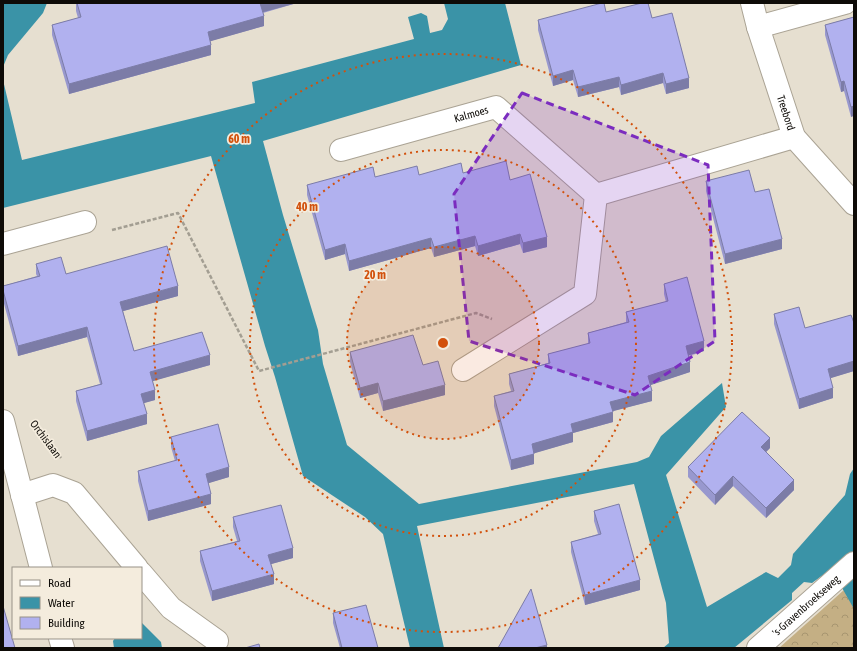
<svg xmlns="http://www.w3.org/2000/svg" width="857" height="651" viewBox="0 0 857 651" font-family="'Asap Condensed',sans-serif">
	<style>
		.forest { fill: url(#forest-crowns) }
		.water { fill: #3a93a7 }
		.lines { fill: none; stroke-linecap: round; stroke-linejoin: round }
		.minor-casing { stroke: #aaa394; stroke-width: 24 }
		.path { stroke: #a39e92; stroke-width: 2.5; stroke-dasharray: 4 2; stroke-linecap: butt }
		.minor { stroke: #fff; stroke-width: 22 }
		.wall { fill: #9898ce }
		.shaded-wall { fill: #7c7ca7 }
		.building { fill: #b1b1ef; stroke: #7c7ca7 }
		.marked { fill: #7b2cbf; fill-opacity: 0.2; stroke: #7b2cbf; stroke-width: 3; stroke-dasharray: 8 5; stroke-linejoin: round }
		.ring { fill: none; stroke: #d2510c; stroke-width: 2; stroke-dasharray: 2 4 }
		.labels { text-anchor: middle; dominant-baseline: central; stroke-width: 3.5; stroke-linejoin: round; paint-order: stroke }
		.street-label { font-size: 11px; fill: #0e0b07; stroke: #f4ecdd }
		.centre { fill: #d2510c; stroke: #f4ecdd; stroke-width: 2 }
		.ring-label { font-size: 12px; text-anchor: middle; font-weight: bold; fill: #d2510c; stroke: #f4ecdd; stroke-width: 3.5; stroke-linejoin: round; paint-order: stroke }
	</style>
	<defs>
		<pattern id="forest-crowns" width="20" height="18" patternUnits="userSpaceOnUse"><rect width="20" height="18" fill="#c4af84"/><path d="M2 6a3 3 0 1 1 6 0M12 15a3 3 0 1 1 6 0" fill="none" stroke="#a79570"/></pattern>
	</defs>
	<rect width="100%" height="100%" fill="#e6dfd0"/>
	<path class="forest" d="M854,581V648H779Z"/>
	<path class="water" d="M3,3H47L43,13L8,55L3,67Z
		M444,3H505L521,65L263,141L283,215L318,330L323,364L347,445L419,504L637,462L649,457L661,436L722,383L726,407L666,475L707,607L766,572L778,578L791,565L793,554L845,495L850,474L854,468V609L841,586L827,572L812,583L804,582L792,593V600L734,648H663L669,643L666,603L634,484L417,526L444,648H410L383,534L365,517L303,476L275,377L265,346L211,156L3,208V80L22,160L255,103L252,82L414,39L408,17L421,13L427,16L430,33L442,30L448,19Z
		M141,622L161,642L162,648H114L113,641L115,638H141Z"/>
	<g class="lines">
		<defs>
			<g id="minor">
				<path id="s1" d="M752,3L758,27L794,137L854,204"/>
				<path d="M758,27L845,3"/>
				<path id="s2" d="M341,150L496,107L596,195L585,294L463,370"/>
				<path d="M596,195L794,137"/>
				<path d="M3,244L85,222"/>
				<path d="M3,421L41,568"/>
				<path d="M22,495L53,485L74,493L137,568"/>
				<path d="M141,573L171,608L217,641"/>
				<path d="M60,638L63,648"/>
				<path id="s3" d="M758,648L854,563"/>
			</g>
		</defs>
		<use href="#minor" class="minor-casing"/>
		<path class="path" d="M112,230L178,213L259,371L476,313L492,319
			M34,422L61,458"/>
		<use href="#minor" class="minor"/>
	</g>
	<path class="wall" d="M76,3H297L263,13L264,26L210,41L211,55L69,94L52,35V25L78,18L76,11Z
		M854,17L851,117L844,91L841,92L825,35V25Z
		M652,18L689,88L666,94L663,83L621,95L619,87L578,97L573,80L553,86L538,30V20Z
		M463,173L510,180L547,247L523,253L520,244L478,256L475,246L434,257L431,248L349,271L345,254L325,260L307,195V185L375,177Z
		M706,181L755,192L782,249L725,264L706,191Z
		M36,264L66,274L178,296L123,311L134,351L210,365L152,381L155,400L143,403L147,424L87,441L76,401V391L100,384L87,337L18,356L3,300V286L37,276L36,274Z
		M664,284L704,351L688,356L690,372L650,385L652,401L612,411L613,422L573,433V442L534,453V464L511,470L494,406V396L511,391L509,384V374L548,363V354L588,344V333L626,322V312L666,302L664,294Z
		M774,314L805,328L854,323V371L830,378L833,398L799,409L774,324Z
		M350,352L423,365L445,395L383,411L378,393L360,398L350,362Z
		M171,437L229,477L208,483L211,504L148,521L138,481V471L175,461L171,447Z
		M770,448L766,452L794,490L766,518L733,486L715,505L688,477V467Z
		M594,511L640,590L585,605L571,552V542L598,534L594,521Z
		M233,517L293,558L271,564L274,584L212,601L200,561V551L237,541L233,527Z
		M333,613L378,648H340L333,623Z"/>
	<path class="shaded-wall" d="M260,3H297L260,13Z
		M264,16V26L208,42V32Z
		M211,45V55L69,94V84Z
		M573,70V80L553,86V76Z
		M663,73V83L621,95V85Z
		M619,77V87L578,97V87Z
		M689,78V88L666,94V84Z
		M844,81V91L841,92V82Z
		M854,106V116L851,117V107Z
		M520,234V244L478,256V246Z
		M475,236V246L434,257V247Z
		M547,237V247L523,253V243Z
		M431,238V248L349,271V261Z
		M782,239V249L725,264V254Z
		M345,244V254L325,260V250Z
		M178,286V296L120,312V302Z
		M87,327V337L18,356V346Z
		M704,341V351L686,356V346Z
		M210,355V365L150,382V372Z
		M854,361V371L828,379V369Z
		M690,362V372L648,386V376Z
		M378,383V393L360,398V388Z
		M445,385V395L383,411V401Z
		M833,388V398L799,409V399Z
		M155,390V400L141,404V394Z
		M652,391V401L610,412V402Z
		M613,412V422L573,433V442L532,454V444L571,424Z
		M147,414V424L87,441V431Z
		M770,438V448L761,457V447Z
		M534,454V464L511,470V460Z
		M229,467V477L206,484V474Z
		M733,476V486L715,505V495Z
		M794,480V490L766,518V508Z
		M211,494V504L148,521V511Z
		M293,548V558L268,565V555Z
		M274,574V584L212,601V591Z
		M640,580V590L585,605V595Z
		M547,645V648H535Z"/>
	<path class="building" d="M77,3H261H260L264,16L208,32L211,45L69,84L52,25L81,17Z
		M602,3H604L606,12L642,3H648L652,18L672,13L689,78L666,84L663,73L621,85L619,77L578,87L573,70L553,76L538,20Z
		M854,17V106L851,107L844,81L841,82L825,25Z
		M506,161L510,180L530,174L547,237L523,243L520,234L478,246L475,236L434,247L431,238L349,261L345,244L325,250L307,185L373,167L375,177L417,166L419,175L461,163L463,173Z
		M749,170L755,192L769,189L782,239L725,254L706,181Z
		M167,246L178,286L120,302L134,351L202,332L210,355L150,372L155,390L141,394L147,414L87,431L76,391L102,384L87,327L18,346L3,290V286L40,276L36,264L61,257L66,274Z
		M687,277L704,341L686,346L690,362L648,376L652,391L610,402L613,412L571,424L573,432L532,444L534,454L511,460L494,396L514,391L509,374L550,363L548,354L590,343L588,333L629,322L626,312L668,301L664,284Z
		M799,307L805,328L851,315L854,323V361L828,369L833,388L799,399L774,314Z
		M413,335L423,365L438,361L445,385L383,401L378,383L360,388L350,352Z
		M742,412L770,438L761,447L794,480L766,508L733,476L715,495L688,467Z
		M218,424L229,467L206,474L211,494L148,511L138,471L177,460L171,437Z
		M619,504L640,580L585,595L571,542L601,534L594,511Z
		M281,505L293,548L268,555L274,574L212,591L200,551L240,541L233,517Z
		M531,589L547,645L535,648H498Z
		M366,605L378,648H342L333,613Z
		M3,606L15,648H3Z
		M259,644L260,648H245Z"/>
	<path class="marked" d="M522,93L708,165L715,341L635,395L469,341L454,194Z"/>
	<circle cx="443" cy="343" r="96" fill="#d2510c" fill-opacity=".12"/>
	<g class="ring">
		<circle cx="443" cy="343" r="96"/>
		<circle cx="443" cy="343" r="193"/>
		<circle cx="443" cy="343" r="289"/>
	</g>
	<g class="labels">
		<g class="street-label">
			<text stroke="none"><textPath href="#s1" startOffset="115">Treebord</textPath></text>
			<text stroke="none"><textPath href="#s2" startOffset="135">Kalmoes</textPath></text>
			<text transform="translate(46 439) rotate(53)">Orchislaan</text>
			<text stroke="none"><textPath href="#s3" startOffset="64">'s-Gravenbroekseweg</textPath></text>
		</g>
	</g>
	<circle cx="443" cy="343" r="6" class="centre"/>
	<g class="ring-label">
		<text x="239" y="143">60 m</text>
		<text x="307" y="211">40 m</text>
		<text x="375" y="279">20 m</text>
	</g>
	<rect width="857" height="651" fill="none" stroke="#0e0b07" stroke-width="8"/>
	<rect x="12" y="567" width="130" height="72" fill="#f4ecdd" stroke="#989287"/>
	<rect x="20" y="580" width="20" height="6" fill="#ffffff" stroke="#989287"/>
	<text x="48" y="587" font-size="12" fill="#0e0b07">Road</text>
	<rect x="20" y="597" width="20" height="12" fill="#3a93a7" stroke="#989287"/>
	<text x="48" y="607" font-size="12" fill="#0e0b07">Water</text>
	<rect x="20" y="617" width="20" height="12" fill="#b1b1ef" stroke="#989287"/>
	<text x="48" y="627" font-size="12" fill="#0e0b07">Building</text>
</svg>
